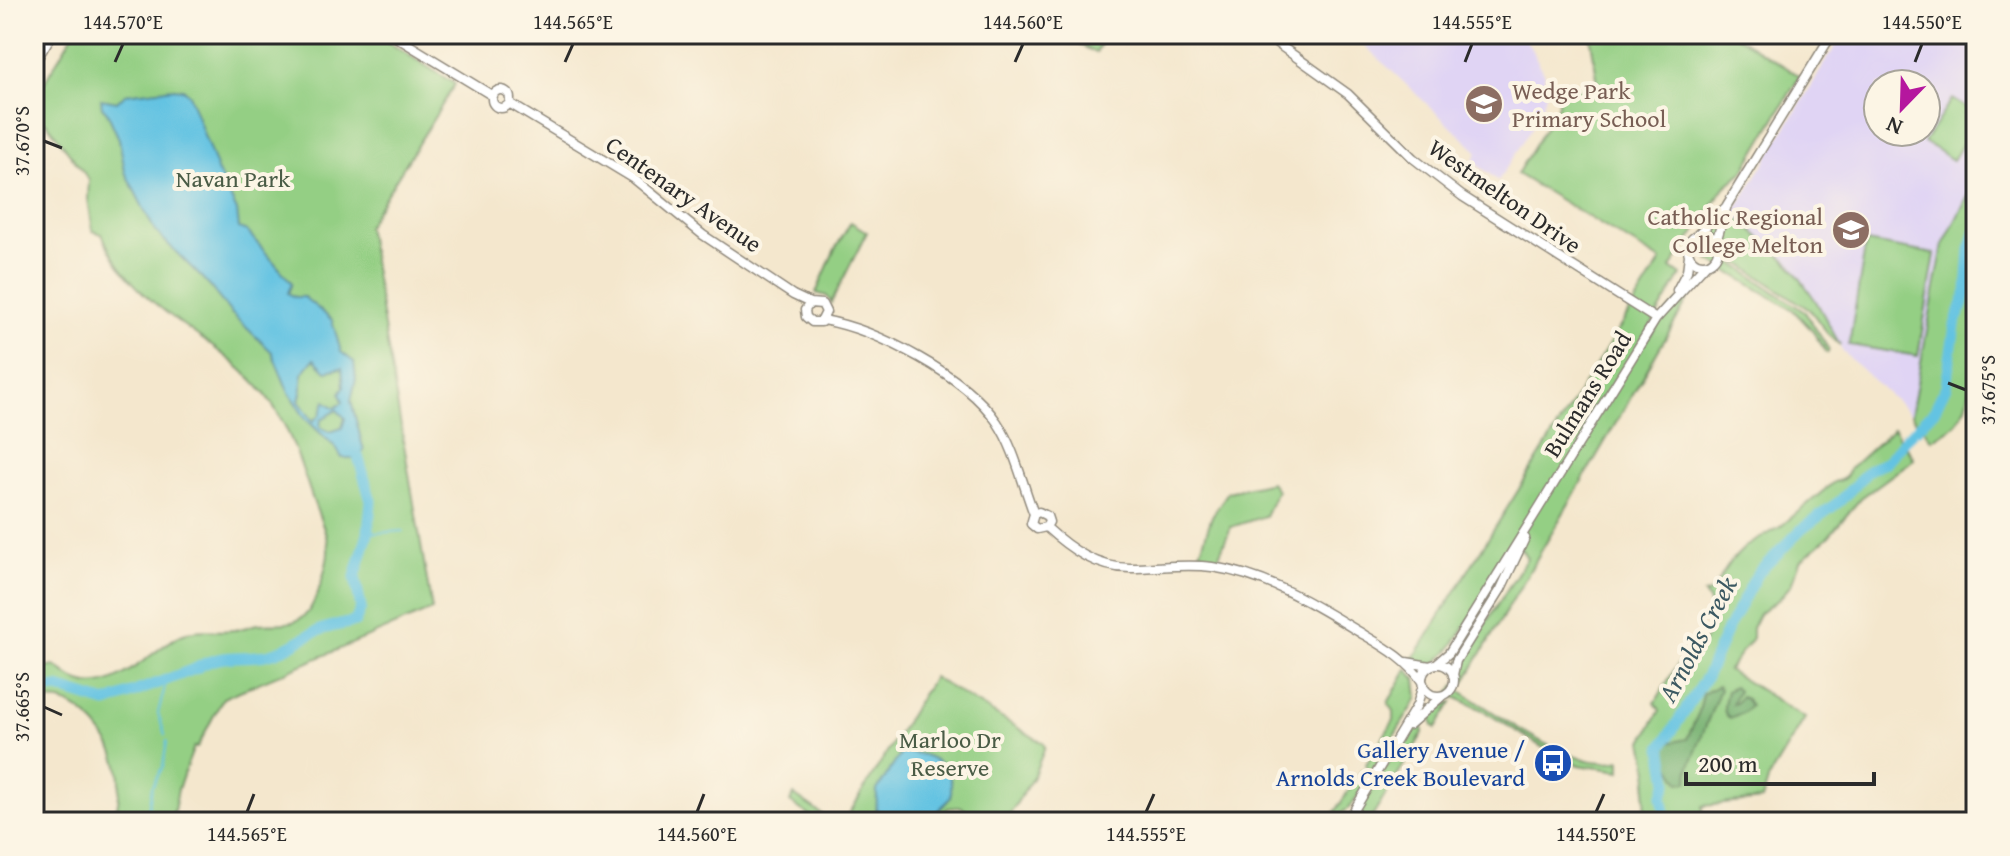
<svg xmlns="http://www.w3.org/2000/svg" width="2010" height="856" viewBox="0 0 2010 856" font-family="'Gentium Book Plus',serif">
	<style>
		.built { fill: #e0d4f4; fill-rule: evenodd }
		.green { fill: #94cf84; stroke: #607d58; stroke-width: 2 }
		.forest { fill: #77b272; stroke: #516e4e; stroke-width: 2 }
		.water { fill: #63c3e2; stroke: #477786; stroke-width: 2; fill-rule: evenodd }
		.lines { fill: none; stroke-linecap: round; stroke-linejoin: round }
		.stream { stroke: #63c3e2; stroke-width: 2 }
		.river { stroke: #63c3e2; stroke-width: 11 }
		.minor-casing { stroke: #90897c; stroke-width: 11 }
		.minor { stroke: #fff; stroke-width: 8 }
		.ticks { fill: none; stroke: #2b2b2b; stroke-width: 3 }
		.labels { text-anchor: middle; dominant-baseline: central; stroke-width: 8; stroke-linejoin: round; paint-order: stroke }
		.education-label { font-size: 24px; fill: #785e54; stroke: #fcf5e5; text-anchor: start }
		.park-label { font-size: 24px; fill: #4a5c46; stroke: #fcf5e5 }
		.street-label { font-size: 24px; fill: #2b2b2b; stroke: #fcf5e5 }
		.transit-label { font-size: 24px; fill: #164399; stroke: #fcf5e5; text-anchor: end }
		.water-label { font-size: 26px; font-style: italic; fill: #3c5962; stroke: #fcf5e5 }
		.neatline { fill: none; stroke: #2b2b2b; stroke-width: 3 }
		.ticks-label { font-size: 20px; text-anchor: middle; fill: #2b2b2b }
	</style>
	<rect width="100%" height="100%" fill="#fcf5e5"/>
	<filter id="ink" filterUnits="userSpaceOnUse"><feTurbulence type="fractalNoise" baseFrequency=".0125" numOctaves="2"/><feDisplacementMap in="SourceGraphic" scale="16" xChannelSelector="R" yChannelSelector="G"/><feConvolveMatrix kernelMatrix="1 2 1 2 8 2 1 2 1" color-interpolation-filters="sRGB"/></filter>
	<filter id="wash" filterUnits="userSpaceOnUse"><feTurbulence type="fractalNoise" baseFrequency=".006" numOctaves="4" result="noise"/><feDisplacementMap in="SourceGraphic" scale="32" xChannelSelector="R" yChannelSelector="G"/><feGaussianBlur stdDeviation="1.8" result="paint"/><feColorMatrix in="noise" values="0 0 0 0 0 0 0 0 0 0 0 0 0 0 0 0 0 1.4 0 .05"/><feComposite in="paint" operator="in"/></filter>
	<g filter="url(#wash)">
		<rect width="100%" height="100%" fill="#f4e7cd"/>
		<path class="built" d="M1349,34H1523L1543,71L1546,94L1540,115L1498,181L1473,161L1478,152L1361,42Z
			M1843,34H1976V180L1943,245L1911,415L1843,352L1820,307L1790,264L1733,214ZM1878,84H1926V132H1878Z"/>
		<path class="green" d="M73,34H375L455,84L367,226L432,610L223,698L197,748L194,747L178,789L172,822H115C117,804 123,783 118,765C111,739 86,708 60,701C52,700 42,701 34,701V670L55,666C63,671 71,679 80,682C115,696 153,648 181,635C199,626 214,633 234,630C242,629 249,626 257,624C273,622 291,627 304,616C315,608 329,563 328,549C328,534 319,517 314,503C301,466 290,425 264,393C212,331 136,314 102,234L93,231L88,199L89,180L47,123L34,115V100Z
			M1059,34H1106L1096,53Z
			M1590,34H1733L1800,76L1743,172L1725,187L1671,268L1681,275L1623,373L1667,312L1697,284L1463,685L1459,671L1462,661L1527,558L1520,547L1450,649L1437,662L1422,669L1412,661L1661,261L1517,174L1557,108L1561,87L1599,90Z
			M1952,99L1976,114V122L1953,160L1924,142Z
			M1976,180V362L1966,407L1955,425L1932,440L1911,415L1943,245Z
			M1733,214L1790,264L1816,301L1840,345L1827,333L1811,311L1723,252L1716,234L1720,222L1731,218Z
			M851,222L867,232L831,303L827,296L816,293L834,251Z
			M1866,242L1935,254L1918,356L1849,345Z
			M1717,252L1806,313L1829,350L1827,353L1811,329L1793,310L1709,260Z
			M1894,428L1914,459L1861,498L1829,536L1800,561L1791,585L1780,598L1759,614L1752,628V638L1728,670L1805,718L1769,777L1762,800L1703,806V822H1646L1645,795L1649,770L1643,741L1660,710L1655,703L1688,646L1698,652C1709,632 1719,615 1704,594L1710,593L1732,560L1745,547L1780,527L1834,482C1843,480 1848,477 1850,468Z
			M1271,482L1277,490L1265,516L1231,527L1218,558L1199,556L1212,516L1228,492Z
			M1407,669L1416,679L1418,698L1370,774L1366,764L1394,720V711L1388,703Z
			M933,677L1043,743L1045,747L1034,775L1005,822H979L962,807L948,808L935,822H844Z
			M1455,685L1459,690C1500,715 1573,774 1621,760V771L1578,765L1564,760L1480,709L1449,694Z
			M1452,702L1436,728L1433,726L1430,714L1435,707Z
			M1421,721L1423,733L1369,822H1352L1406,734Z
			M1362,770L1365,784C1355,800 1352,812 1333,815Z
			M794,795L823,815L819,822L790,802Z"/>
		<path class="forest" d="M1717,686L1720,689L1689,769L1688,782H1680L1666,760L1664,749L1668,743L1687,739L1699,712L1703,694Z
			M1734,687L1738,691L1732,704L1736,703L1741,697L1746,699L1750,706L1744,712L1730,718C1720,712 1725,701 1727,691Z"/>
		<path class="water" d="M174,88L183,89L189,94L217,170L237,211L239,228L247,231L292,283L288,293L295,297H304L332,320L341,352L354,362L356,379L351,401L364,451L356,458H342L336,448L305,418L288,391L272,352L231,313L207,283L155,231L125,172L119,139L107,112L102,107L101,99L117,102L125,94ZM314,359L326,371L342,368L344,387L340,393L343,402L335,408L325,401L320,415L313,421L299,401L302,389V374ZM337,410L345,418L342,428L330,432L320,427L321,420Z
			M902,752C919,752 945,758 950,778C952,783 951,791 951,797L928,822H876L877,790Z"/>
		<g class="lines">
			<path class="stream" d="M368,530L375,533L403,531
				M165,735L158,713L167,679
				M146,822L152,787L163,766L167,741"/>
			<path class="river" d="M1903,442L1934,411L1946,386L1955,325L1967,292L1970,250L1976,231
				M34,690L58,688L106,703L197,668C218,653 242,659 266,655C289,650 298,639 318,631C329,626 343,624 355,622L361,608L355,577L368,533L371,501L358,456
				M1667,822L1662,797L1668,781L1662,747L1707,675L1726,632L1757,574L1802,529L1840,501L1870,469L1887,462L1903,442"/>
		</g>
	</g>
	<g filter="url(#ink)">
		<g class="lines">
			<defs>
				<path id="minor" d="M391,34L493,96
					M1264,34L1348,94L1413,158L1462,196L1656,319
					M34,64L52,34
					M492 99a9 9 0 1 1 18 0a9 9 0 1 1-18 0Z
					M509,103L633,178L703,235L793,295L810,303L822,304L826,312L821,322H812L806,317L805,310L810,303
					M1688 249a15 15 0 1 1 30 0a15 15 0 1 1-30 0Z
					M1697,235L1727,206
					M1716,242L1727,205L1832,34
					M1677,290L1687,271L1689,255
					M823,320C878,330 965,375 997,422C1015,449 1022,483 1034,514L1031,524L1037,529L1046,527L1049,522L1047,516L1039,512L1034,514
					M1046,527C1070,549 1098,569 1132,568C1158,568 1185,563 1212,567C1266,575 1310,602 1356,630C1381,645 1407,658 1423,683
					M1406,662L1430,666
					M1436,664L1449,653L1656,319L1706,264
					M1422 680a16 16 0 1 1 32 0a16 16 0 1 1-32 0Z
					M1453,675L1456,661L1501,589L1525,538
					M1409,725L1441,697
					M1347,822L1417,705L1423,685"/>
			</defs>
			<use href="#minor" class="minor-casing"/>
			<use href="#minor" class="minor"/>
		</g>
	</g>
	<path class="ticks" d="M115,62L123,44M565,62L573,44M1015,62L1023,44M1465,62L1472,44M1915,62L1922,44M44,141L62,148M1948,383L1966,390M44,707L62,715M247,812L254,794M697,812L704,794M1146,812L1154,794M1596,812L1604,794"/>
	<defs>
		<symbol id="school-disc" viewBox="-11 -11 22 22"><circle r="9.5" fill="#8d6e63" stroke="#fcf5e5"/><path d="M0-5L7-2L0 1L-7-2ZM-4 1L0 2.5L4 1V4Q0 6-4 4Z" fill="#fff"/></symbol>
		<symbol id="bus-disc" viewBox="-11 -11 22 22"><circle r="9.5" fill="#1a4fb4" stroke="#fcf5e5"/><path d="M-5-6H5V4H4V6H2V4H-2V6H-4V4H-5ZM-3.5-4V0h7V-4ZM-3.5 1.2v1.5H-2V1.2ZM2 1.2v1.5H3.5V1.2Z" fill="#fff"/></symbol>
	</defs>
	<g fill-rule="evenodd">
		<use href="#school-disc" x="1462" y="82" width="44" height="44"/>
		<use href="#school-disc" x="1829" y="208" width="44" height="44"/>
		<use href="#bus-disc" x="1531" y="741" width="44" height="44"/>
	</g>
	<g class="labels">
		<g class="education-label">
			<text x="1512" y="90">Wedge Park<tspan x="1512" dy="28">Primary School</tspan></text>
			<text x="1823" y="216" text-anchor="end">Catholic Regional<tspan x="1823" dy="28">College Melton</tspan></text>
		</g>
		<g class="park-label">
			<text x="233" y="178">Navan Park</text>
			<text x="950" y="739">Marloo Dr<tspan x="950" dy="28">Reserve</tspan></text>
		</g>
		<g class="street-label">
			<text transform="translate(684 194) rotate(35)">Centenary Avenue</text>
			<text transform="translate(1505 196) rotate(35)">Westmelton Drive</text>
			<text transform="translate(1587 394) rotate(-58)">Bulmans Road</text>
		</g>
		<g class="transit-label">
			<text x="1525" y="749">Gallery Avenue /<tspan x="1525" dy="28">Arnolds Creek Boulevard</tspan></text>
		</g>
		<g class="water-label">
			<text transform="translate(1697 639) rotate(-62)">Arnolds Creek</text>
		</g>
	</g>
	<rect width="2010" height="856" fill="none" stroke="#fcf5e5" stroke-width="88"/>
	<g transform="translate(1902 108) rotate(203)"><circle r="38" fill="#fcf5e5" stroke="#a8a49b" stroke-width="2"/>
	<path d="M0-6L14 30L0 20L-14 30Z" fill="#b5179e"/>
	<text y="-12" font-size="22" font-weight="bold" text-anchor="middle" fill="#2b2b2b">N</text>
	</g>
	<path d="M1686 772v12h188v-12" fill="none" stroke="#2b2b2b" stroke-width="4"/>
	<text x="1698" y="772" font-size="24" fill="#2b2b2b" stroke="#fcf5e5" stroke-width="6" paint-order="stroke">200 m</text>
	<rect x="44" y="44" width="1922" height="768" class="neatline"/>
	<g class="ticks-label">
		<text x="123" y="29">144.570°E</text>
		<text x="573" y="29">144.565°E</text>
		<text x="1023" y="29">144.560°E</text>
		<text x="1472" y="29">144.555°E</text>
		<text x="1922" y="29">144.550°E</text>
		<text transform="translate(22 141) rotate(-90)" y="7">37.670°S</text>
		<text transform="translate(1988 390) rotate(-90)" y="7">37.675°S</text>
		<text transform="translate(22 707) rotate(-90)" y="7">37.665°S</text>
		<text x="247" y="841">144.565°E</text>
		<text x="697" y="841">144.560°E</text>
		<text x="1146" y="841">144.555°E</text>
		<text x="1596" y="841">144.550°E</text>
	</g>
</svg>
